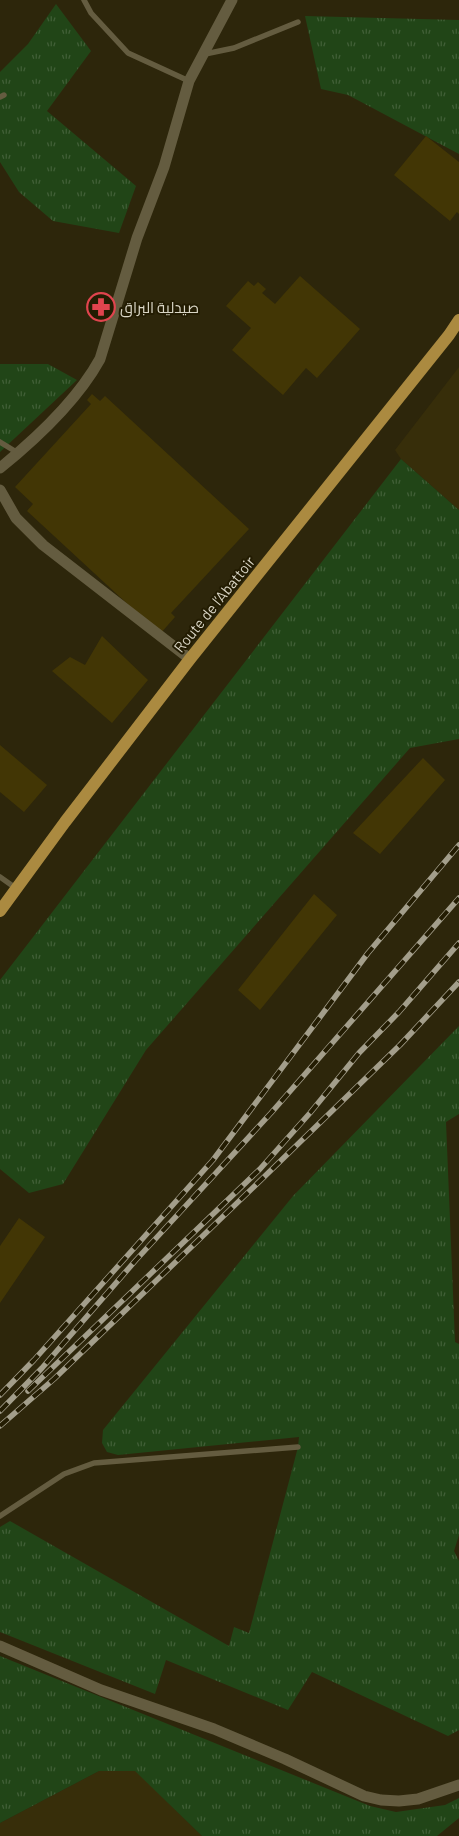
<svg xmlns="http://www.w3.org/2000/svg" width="459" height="1836" viewBox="0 0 459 1836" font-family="Barlow,Cairo,sans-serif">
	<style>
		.built { fill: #372e0a }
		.grass { fill: url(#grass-tufts) }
		.building { fill: #423605 }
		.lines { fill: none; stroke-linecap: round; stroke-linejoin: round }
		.service { stroke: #645c40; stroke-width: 5.5 }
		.minor { stroke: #645c40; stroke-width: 11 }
		.primary { stroke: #ab8a40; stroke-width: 12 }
		.rail-casing { stroke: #a39e8b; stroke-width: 5.5 }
		.rail { stroke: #231c02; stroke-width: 4; stroke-dasharray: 11; stroke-linecap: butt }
		.labels { text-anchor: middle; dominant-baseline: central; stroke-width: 4; stroke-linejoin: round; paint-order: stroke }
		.poi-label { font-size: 15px; fill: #dad6c6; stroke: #231c02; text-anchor: start }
		.street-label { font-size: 15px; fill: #dad6c6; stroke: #231c02 }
	</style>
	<defs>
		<pattern id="grass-tufts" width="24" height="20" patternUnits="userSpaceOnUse" patternTransform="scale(1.25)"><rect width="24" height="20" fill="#214517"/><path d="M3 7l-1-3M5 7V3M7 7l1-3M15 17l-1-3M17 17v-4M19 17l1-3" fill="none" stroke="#415f37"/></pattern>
	</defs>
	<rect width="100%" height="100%" fill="#2d260b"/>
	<path class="built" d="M459,367V510L401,459L395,450Z
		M99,1771H136L202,1836H0V1823Z"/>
	<path class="grass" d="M56,4L91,51L47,111L136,186L119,233L53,221L19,192L0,162V72L28,44Z
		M305,16L459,20V154L348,95L321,89Z
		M0,364H48L77,380L0,452Z
		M401,459L459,510V739L410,748L146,1050L63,1184L29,1193L0,1169V980Z
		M459,1026V1114L446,1122L455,1342L459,1344V1535L454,1551L459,1561V1730L448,1736L312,1672L288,1710L166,1660L155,1694L0,1632V1527L10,1521L229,1646L234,1627L249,1633L298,1447L299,1437L118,1455L107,1452L102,1443L103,1430L293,1196Z
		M0,1656L370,1806L396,1812L445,1805L459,1798V1818L437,1836H202L135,1771H99L0,1823Z"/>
	<path class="building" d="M426,136L459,162V214L457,212L450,221L394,175Z
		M300,276L360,329L317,378L306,368L283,395L232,350L251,328L226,306L248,281L254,286L258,282L266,289L262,293L275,304Z
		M92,394L100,401L105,396L249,529L171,613L175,617L160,634L27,511L33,504L15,487L91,404L87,400Z
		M102,636L148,680L112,723L52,671L70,657L85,665Z
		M0,745L47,785L24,812L0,792Z
		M423,758L445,780L380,854L353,833Z
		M314,894L337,915L260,1010L238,990Z
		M19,1218L45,1237L0,1303V1246Z"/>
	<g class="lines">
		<path class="service" d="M84,0L91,13L128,53L189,81
			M205,54L234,48L298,22
			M0,97L4,95
			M0,442L18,453
			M0,877L17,889
			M0,1516L64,1474L94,1463L298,1447"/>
		<path class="minor" d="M0,468C37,438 77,401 100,359L137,238L164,167L189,81L232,0
			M0,490L16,518L43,545L190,659
			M0,1646L101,1690L214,1729L285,1759L364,1796L381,1800L399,1801L418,1799L459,1785"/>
		<path class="primary" d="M0,911L65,822L190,659L449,335L459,320"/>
		<defs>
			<path id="rail" d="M28,1391L260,1169L310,1113L359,1053L399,1012L459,943
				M0,1395L34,1360L213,1160L368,953L459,845
				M0,1411L42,1368L136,1260L271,1113L459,898
				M0,1426L54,1379L264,1177L400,1045L459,982"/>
		</defs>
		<use href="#rail" class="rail-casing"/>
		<use href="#rail" class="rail"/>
	</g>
	<defs>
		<symbol id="pharmacy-ring" viewBox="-11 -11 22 22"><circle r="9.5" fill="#231c02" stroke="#e0444e" stroke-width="1.5"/><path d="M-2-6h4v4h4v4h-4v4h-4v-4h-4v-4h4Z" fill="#e0444e"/></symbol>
	</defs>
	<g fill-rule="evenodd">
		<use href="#pharmacy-ring" x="85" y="291" width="32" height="32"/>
	</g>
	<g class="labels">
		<g class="poi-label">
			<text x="120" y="307">صيدلية البراق</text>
		</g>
		<g class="street-label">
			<text transform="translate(214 604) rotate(-51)">Route de l’Abattoir</text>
		</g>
	</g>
</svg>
